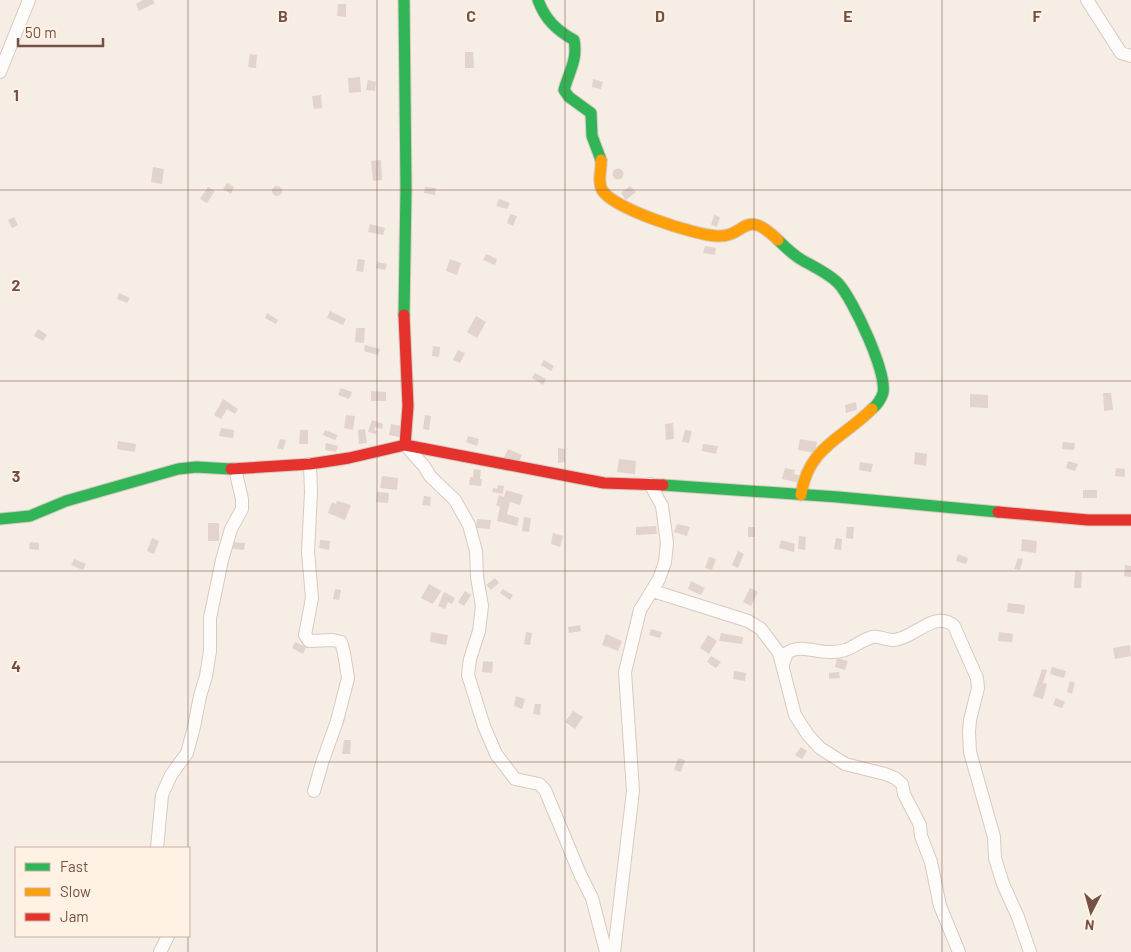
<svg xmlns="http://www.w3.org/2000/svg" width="1131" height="952" viewBox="0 0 1131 952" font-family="Barlow,sans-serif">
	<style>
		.building { fill: #e2d4cc }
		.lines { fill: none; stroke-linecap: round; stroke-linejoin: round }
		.street-casing { stroke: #d7cac3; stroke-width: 14 }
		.fast-casing { stroke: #d6c9c1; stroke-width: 13 }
		.slow-casing { stroke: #d6c9c1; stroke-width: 13 }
		.jam-casing { stroke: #d6c9c1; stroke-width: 13 }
		.street { stroke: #fefcfb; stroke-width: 12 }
		.fast { stroke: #30b455; stroke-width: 11 }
		.slow { stroke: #ff9f0a; stroke-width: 11 }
		.jam { stroke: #e5322d; stroke-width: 11 }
		.grid { fill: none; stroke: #745145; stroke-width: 1; stroke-opacity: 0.55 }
		.grid-label { font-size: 16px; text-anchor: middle; font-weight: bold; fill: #745145; stroke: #fff2e4; stroke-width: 4; stroke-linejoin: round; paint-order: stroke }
	</style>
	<rect width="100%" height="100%" fill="#f6ede4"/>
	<path class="building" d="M143,0H153L155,3L139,11L136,4Z
		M338,4H346V17L337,16Z
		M465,52H473L474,68H465Z
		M250,54L257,55L256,68L248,67Z
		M360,77L361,92L349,93L348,78Z
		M593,79L603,82L601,89L592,87Z
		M368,80L376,82L375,91L366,90Z
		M321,95L322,108L314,109L312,96Z
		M381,160L382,180L373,181L371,161Z
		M153,167L164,169L162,184L151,182Z
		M612.5 174a5.5 5.5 0 1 1 11 0a5.5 5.5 0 1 1-11 0Z
		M227,183L234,187L231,194L223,189Z
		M630,186L636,192L626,200L621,193Z
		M272 191a5 5 0 1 1 10 0a5 5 0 1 1-10 0Z
		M208,187L215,191L207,203L200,199Z
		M425,187L436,188L435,195L424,193Z
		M499,199L510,203L507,209L496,206Z
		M510,214L517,216L513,226L507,223Z
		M714,215L720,217L717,227L711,225Z
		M14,217L18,225L12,228L8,220Z
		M370,224L385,228L383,235L368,232Z
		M705,246L716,248L715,255L703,253Z
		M486,254L497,259L495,265L483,260Z
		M358,259L365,260L363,272L356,271Z
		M450,259L461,263L457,275L446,271Z
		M377,262L387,264L385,270L376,268Z
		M119,293L130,298L127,303L117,299Z
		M330,311L346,319L343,325L327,318Z
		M267,313L278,320L276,324L265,318Z
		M476,316L486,322L477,338L467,332Z
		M356,328H365L364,343L355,342Z
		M38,329L47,335L43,341L34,336Z
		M365,345L380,349L378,355L364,351Z
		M433,346L440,347L439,357L432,356Z
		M458,350L465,353L460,363L453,360Z
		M544,360L554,366L551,371L541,365Z
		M535,373L546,379L543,385L532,378Z
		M341,388L352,392L349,399L338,395Z
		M371,391L386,392V401H371Z
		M1103,393H1111L1113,410L1104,411Z
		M970,394L988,395V408L970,407Z
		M223,399L238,409L235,414L227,409L221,419L214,415Z
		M856,402L857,410L846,413L845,405Z
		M346,415L355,416L353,430L344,428Z
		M425,415L431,416L429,430L423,429Z
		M372,420L383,424L382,429L375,427L374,430L377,431L376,434L368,432Z
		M673,423L674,439L666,440L665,424Z
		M391,424L401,426L399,437L389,435Z
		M221,428L234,430L233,438L219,436Z
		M365,429L367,443L359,444L358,430Z
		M300,430H308V444H299Z
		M325,430L338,435L335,440L323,435Z
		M685,430L692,431L689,443L682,442Z
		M468,436L479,439L477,446L466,442Z
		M280,439L286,440L283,450L277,448Z
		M800,439L817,442L815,453L798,450Z
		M118,441L136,444L135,452L117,449Z
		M1063,442L1075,443L1074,450L1062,449Z
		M326,443L338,446L336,452L325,450Z
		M703,444L718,446L716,454L702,451Z
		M558,448L565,449V462L558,463Z
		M508,449L522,455L517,466L503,460Z
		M915,452L927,454L926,466L914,464Z
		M619,459L636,461L635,474L617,472Z
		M1068,461L1078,464L1075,471L1066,468Z
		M860,462L873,464L871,472L859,470Z
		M785,468L795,470L794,474L802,476L800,483L782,479Z
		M1116,468L1125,469V477L1115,476Z
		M474,469L481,470L480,479H482L481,486L469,485L470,477H473Z
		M382,476L398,478L397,490L380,488Z
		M498,485L504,486L503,494L492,492L493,488L497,489Z
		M506,490L523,495L520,505L510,502L507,514L519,518L517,526L497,521L500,507L496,505L499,495L504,497Z
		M1083,490H1097V498H1083Z
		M377,492L389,493L388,503L376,502Z
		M424,496L431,497L430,506L422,505Z
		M337,501L351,505L345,520L328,513L332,502L336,504Z
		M524,517L531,518L529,532L522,531Z
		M477,519L491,520L490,529L476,528Z
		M208,523H219V541H208Z
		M677,524L690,527L687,536L674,532Z
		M656,526L657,534L636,535V527Z
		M748,527H755V537H748Z
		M847,527H854L853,539L846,538Z
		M553,533L563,536L560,547L551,544Z
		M799,536L806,537L805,550L798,549Z
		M152,538L159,541L154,554L147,551Z
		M836,538L842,539L841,550L834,549Z
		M1022,539L1037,541L1036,553L1021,551Z
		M320,540L330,541L329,550L319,548Z
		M781,540L795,544L794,552L779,548Z
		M30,542L39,543V550L29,549Z
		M230,542L245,543L244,550L229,548Z
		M738,551L744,554L738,568L732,565Z
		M958,554L968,558L966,564L956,561Z
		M709,557L716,559L712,570L705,568Z
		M1018,558L1023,559L1020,570L1014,569Z
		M74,559L86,564L83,570L71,565Z
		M1125,565L1131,566V577L1124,576Z
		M1075,571L1082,572L1081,588H1074Z
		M495,578L499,583L491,590L486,585Z
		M691,581L705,588L701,595L688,589Z
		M429,584L441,591L433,604L421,598Z
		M750,588L758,592L751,606L743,602Z
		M335,589L341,590L339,600L333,599Z
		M503,589L513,595L510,600L500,593Z
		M465,591L471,595L464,606L458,602Z
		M444,592L455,598L452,604L448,602L445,609L438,606Z
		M1008,603L1025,605L1024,614L1007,612Z
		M580,625L581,631L569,633L568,627Z
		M651,629L662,632L660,638L649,635Z
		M431,632L448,635L446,645L430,642Z
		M526,632L532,633L530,645L524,644Z
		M999,632L1013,634L1012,642L998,641Z
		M721,633L743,637L742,644L719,641Z
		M606,634L622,641L618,651L602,645Z
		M708,635L717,641L709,654L700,648Z
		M295,642L306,647L303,654L292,648Z
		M1130,645L1131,656L1115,659L1113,648Z
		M711,656L721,662L716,668L707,662Z
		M837,658L848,661L845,670L835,667Z
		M483,661L493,662L492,673L482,672Z
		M1052,667L1066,671L1064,678L1050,674Z
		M1042,669L1047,670L1043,683L1047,684L1043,699L1033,696Z
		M734,671L746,673L745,681L733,679Z
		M839,672L840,678L829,679V673Z
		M1070,681L1075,683L1072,694L1067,692Z
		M516,696L525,699L522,709L514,706Z
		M1056,698L1065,702L1062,708L1053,705Z
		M535,704H541L540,715L533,714Z
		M573,711L583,717L575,729L565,722Z
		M344,740H351L350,754H342Z
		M801,747L807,751L802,759L795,755Z
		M678,758L685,760L681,772L674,770Z"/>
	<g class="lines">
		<defs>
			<path id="street" d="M1087,0L1121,53L1131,56
				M0,72L29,0
				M405,445L424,466L430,476L455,500L469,525L476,551L477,577L482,606L479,631L470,659L468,675L484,726L496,754L515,779L539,784L545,790L580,874L592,898L606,952
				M310,464L311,492L308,552L312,598L305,635L309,641L333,640L341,642L344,653L348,678L337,721L322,763L314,791
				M653,591L748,621L761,629L779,653L795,715L808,735L820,748L845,764L885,774L895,778L902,784L904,794L920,825L921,836L931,862L940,906L959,952
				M783,664L787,653C799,644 815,652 828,652C851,653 854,643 872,637C880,635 886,641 894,640C915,638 935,609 954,626L977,678L978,688L970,720L969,732L970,752L994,837L995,858L1003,884L1018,917L1030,952
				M157,848L162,795L171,775L187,753L194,727L200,696L206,676L210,651V618L222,560L231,529L242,509V499L235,469
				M160,952L168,936
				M614,952L633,791L625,672L640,610L659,579L665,562L667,543L662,506L650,484"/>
			<path id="fast" d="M404,0L406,189L404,315
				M538,0C545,19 556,30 574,40C578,59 569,72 564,90L569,97L591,113L592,136L601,160
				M778,240C786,248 793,255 802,260C814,267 828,273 838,283C853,299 887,372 883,393C881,399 877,405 872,409
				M663,485L838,497L998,512
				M0,519L30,516L66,501L178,469L196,467L231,469"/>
			<path id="slow" d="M601,160C602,169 597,181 602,190C613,209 695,235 717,236C746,238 743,206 778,240
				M801,495C808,447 842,439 872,409"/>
			<path id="jam" d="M404,315L408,406L405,445
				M231,469L310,464L349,458L405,445L604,483L663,485
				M998,512L1088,520H1131"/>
		</defs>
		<use href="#street" class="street-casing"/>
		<use href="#fast" class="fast-casing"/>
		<use href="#slow" class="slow-casing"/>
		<use href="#jam" class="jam-casing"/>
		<use href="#street" class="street"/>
		<use href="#fast" class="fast"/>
		<use href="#slow" class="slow"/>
		<use href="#jam" class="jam"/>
	</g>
	<path class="grid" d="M188,0V848M377,0V952M565,0V952M754,0V952M942,0V952M0,190H1131M0,381H1131M0,571H1131M0,762H1131M188,936V952"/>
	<g class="grid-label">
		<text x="283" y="22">B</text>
		<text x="471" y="22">C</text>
		<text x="660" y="22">D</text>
		<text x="848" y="22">E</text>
		<text x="1037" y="22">F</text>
		<text x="16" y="101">1</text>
		<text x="16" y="291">2</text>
		<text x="16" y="482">3</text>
		<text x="16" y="672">4</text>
	</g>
	<rect x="15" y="847" width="175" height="90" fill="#fff2e4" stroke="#c7b2a4"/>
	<rect x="25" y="863" width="25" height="8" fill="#30b455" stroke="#c7b2a4"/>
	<text x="60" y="872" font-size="15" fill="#745145">Fast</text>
	<rect x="25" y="888" width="25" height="8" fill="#ff9f0a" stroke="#c7b2a4"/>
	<text x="60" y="897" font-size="15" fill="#745145">Slow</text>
	<rect x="25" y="913" width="25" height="8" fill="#e5322d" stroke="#c7b2a4"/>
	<text x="60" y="922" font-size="15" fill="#745145">Jam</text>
	<g transform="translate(1091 912) rotate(186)" stroke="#fff2e4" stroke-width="4" paint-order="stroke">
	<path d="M0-4L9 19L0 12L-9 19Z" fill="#745145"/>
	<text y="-8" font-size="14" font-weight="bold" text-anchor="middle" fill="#745145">N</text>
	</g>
	<path d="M18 38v8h85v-8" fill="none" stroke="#745145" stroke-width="2.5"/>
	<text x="25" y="38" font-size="15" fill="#745145" stroke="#fff2e4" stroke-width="4" paint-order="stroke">50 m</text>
</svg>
